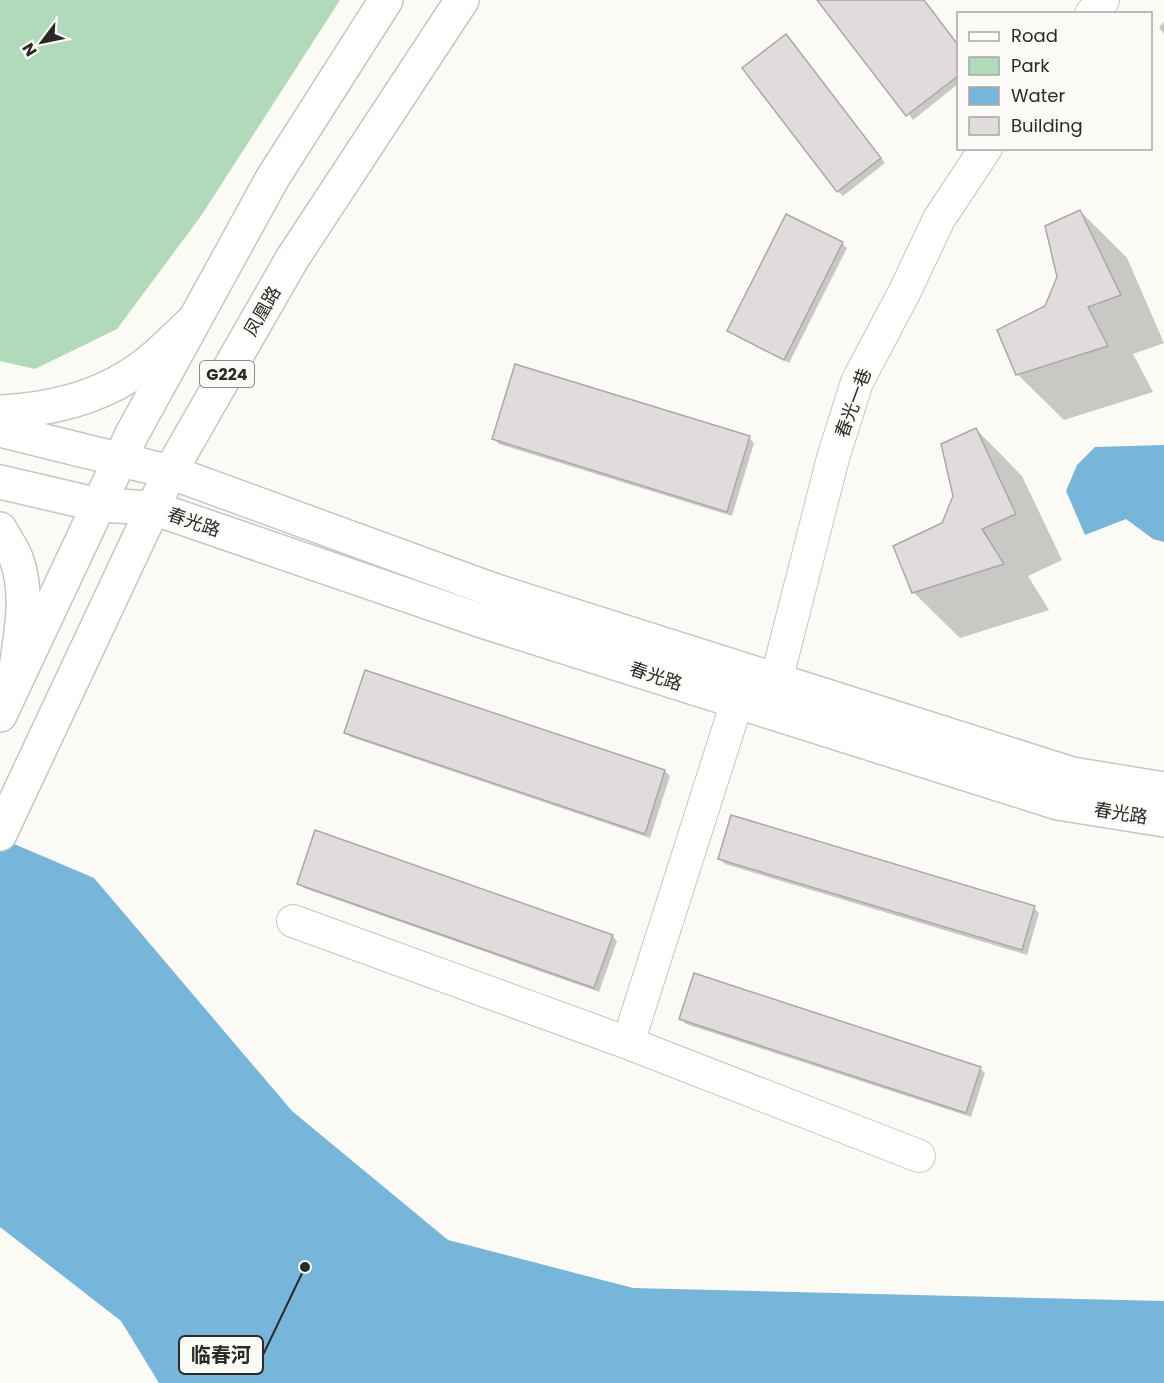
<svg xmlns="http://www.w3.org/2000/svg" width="1164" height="1383" viewBox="0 0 1164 1383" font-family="Poppins,'Noto Sans SC',sans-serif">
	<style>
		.green { fill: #b0daba }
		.water { fill: #76b6db }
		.shadow { fill: #0003 }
		.building { fill: #e0dbdc; stroke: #aca7a8; stroke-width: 1.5 }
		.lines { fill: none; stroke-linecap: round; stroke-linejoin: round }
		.minor-casing { stroke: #c8c6c2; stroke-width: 34 }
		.major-casing { stroke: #c8c6c2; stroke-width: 36 }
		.highway-casing { stroke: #c8c6c2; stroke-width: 36 }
		.minor { stroke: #fff; stroke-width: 32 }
		.major { stroke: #fff; stroke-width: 33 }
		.highway { stroke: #fff; stroke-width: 33 }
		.labels { text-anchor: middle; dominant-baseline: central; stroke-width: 4.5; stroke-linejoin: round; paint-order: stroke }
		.shield { fill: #fcfaf5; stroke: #696866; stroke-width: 1.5 }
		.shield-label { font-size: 16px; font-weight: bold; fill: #2a2a28 }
		.street-label { font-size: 18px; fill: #2a2a28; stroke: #fcfaf5 }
		.leader { fill: none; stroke: #2a2a28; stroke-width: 2 }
		.callout-dot { fill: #2a2a28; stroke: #fcfaf5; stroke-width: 2 }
		.callout { fill: #fcfaf5; stroke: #2a2a28; stroke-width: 2 }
		.callout-label { font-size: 20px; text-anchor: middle; font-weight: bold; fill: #2a2a28 }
	</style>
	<rect width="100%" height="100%" fill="#fcfaf5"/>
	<path class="green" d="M0,0H340L201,216L117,329L35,369L0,361Z"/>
	<path class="water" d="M1164,445V542L1153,539L1126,519L1085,535L1066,491L1077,465L1095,447Z
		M0,838L94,878L292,1111L448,1240L633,1288L1164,1301V1383H159L121,1321L0,1227Z"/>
	<path class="shadow" d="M819,0H923L958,46V84L913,120Z
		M1164,22V34L1159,27Z
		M791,41L885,163L843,196L838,191Z
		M1080,211L1127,258L1164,343L1133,354L1153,392L1064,420L1017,374L1059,277Z
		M842,243L847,248L789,363L729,331Z
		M976,429L1022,476L1062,560L1028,576L1049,610L960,638L913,592L954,496Z
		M494,438H749L754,443L732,516L499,444Z
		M366,671L665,771L670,776L650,838L351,737L346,732Z
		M720,859L1034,908L1039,913L1027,955L725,864Z
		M299,883L612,936L617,941L599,992L304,888Z
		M681,1019L980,1068L985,1073L971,1117L686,1024Z"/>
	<path class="building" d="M817,0H924L958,45V76L906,116Z
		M786,34L881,158L837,192L742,68Z
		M1080,210L1121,295L1088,307L1108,346L1016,375L997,330L1045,306L1057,277L1045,226Z
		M786,214L843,242L784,360L727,331Z
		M515,364L750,436L727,512L492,439Z
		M976,428L1016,514L982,529L1004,564L912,593L893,546L942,523L953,496L941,444Z
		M365,670L665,770L645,834L344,733Z
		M731,815L1035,906L1022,950L718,859Z
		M315,830L613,935L594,988L297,884Z
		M694,973L981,1067L966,1113L679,1019Z"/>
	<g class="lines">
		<defs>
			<path id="minor" d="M1091,14L1103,0
				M776,681L833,458L857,382L905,291L939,219L986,148
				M293,921L628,1043L919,1156
				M628,1043L737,702"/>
			<path id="major" d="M0,412C44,410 91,400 129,376C152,362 171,342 190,324
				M0,430L170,472L493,590L1072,774L1164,789
				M0,482L99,505L153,508L479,620L1058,803L1164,820
				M0,529C5,539 12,548 16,558C30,594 20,639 15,675"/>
			<path id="highway" d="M0,715L132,434L272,179L386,0
				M0,834L170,472L292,259L462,0"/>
		</defs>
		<use href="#minor" class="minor-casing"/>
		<use href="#major" class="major-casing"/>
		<use href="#highway" class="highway-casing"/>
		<use href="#minor" class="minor"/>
		<use href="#major" class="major"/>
		<use href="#highway" class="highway"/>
	</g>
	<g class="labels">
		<rect class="shield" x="200" y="361" width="54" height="26" rx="4.5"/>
		<g class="shield-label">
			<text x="227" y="374">G224</text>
		</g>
		<g class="street-label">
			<text transform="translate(262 311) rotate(-60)">凤凰路</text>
			<text transform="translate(853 403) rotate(-70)">春光一巷</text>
			<text transform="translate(194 522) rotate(19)">春光路</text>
			<text transform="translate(656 676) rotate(18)">春光路</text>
			<text transform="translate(1121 813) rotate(9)">春光路</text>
		</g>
	</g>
	<path class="leader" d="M305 1267L263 1355"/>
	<circle class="callout-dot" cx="305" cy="1267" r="6"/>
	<rect class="callout" x="179" y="1336" width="84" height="38" rx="6"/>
	<g class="callout-label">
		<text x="221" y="1362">临春河</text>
	</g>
	<rect x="957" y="12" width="195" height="138" fill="#fcfaf5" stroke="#a8a7a3" stroke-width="1.5"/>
	<rect x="969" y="32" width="30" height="9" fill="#ffffff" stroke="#a8a7a3" stroke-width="1.5"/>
	<text x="1011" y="42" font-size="18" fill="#2a2a28">Road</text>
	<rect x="969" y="57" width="30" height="18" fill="#b0daba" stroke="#a8a7a3" stroke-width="1.5"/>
	<text x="1011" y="72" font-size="18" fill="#2a2a28">Park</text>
	<rect x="969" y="87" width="30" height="18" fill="#76b6db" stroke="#a8a7a3" stroke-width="1.5"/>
	<text x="1011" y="102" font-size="18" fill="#2a2a28">Water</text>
	<rect x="969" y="117" width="30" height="18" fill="#e0dbdc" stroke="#a8a7a3" stroke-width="1.5"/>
	<text x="1011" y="132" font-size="18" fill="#2a2a28">Building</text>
	<g transform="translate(42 42) rotate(238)" stroke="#fcfaf5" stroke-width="4.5" paint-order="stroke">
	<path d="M0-4.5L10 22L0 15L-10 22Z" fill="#2a2a28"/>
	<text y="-9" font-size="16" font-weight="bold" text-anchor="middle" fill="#2a2a28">N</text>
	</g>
</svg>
